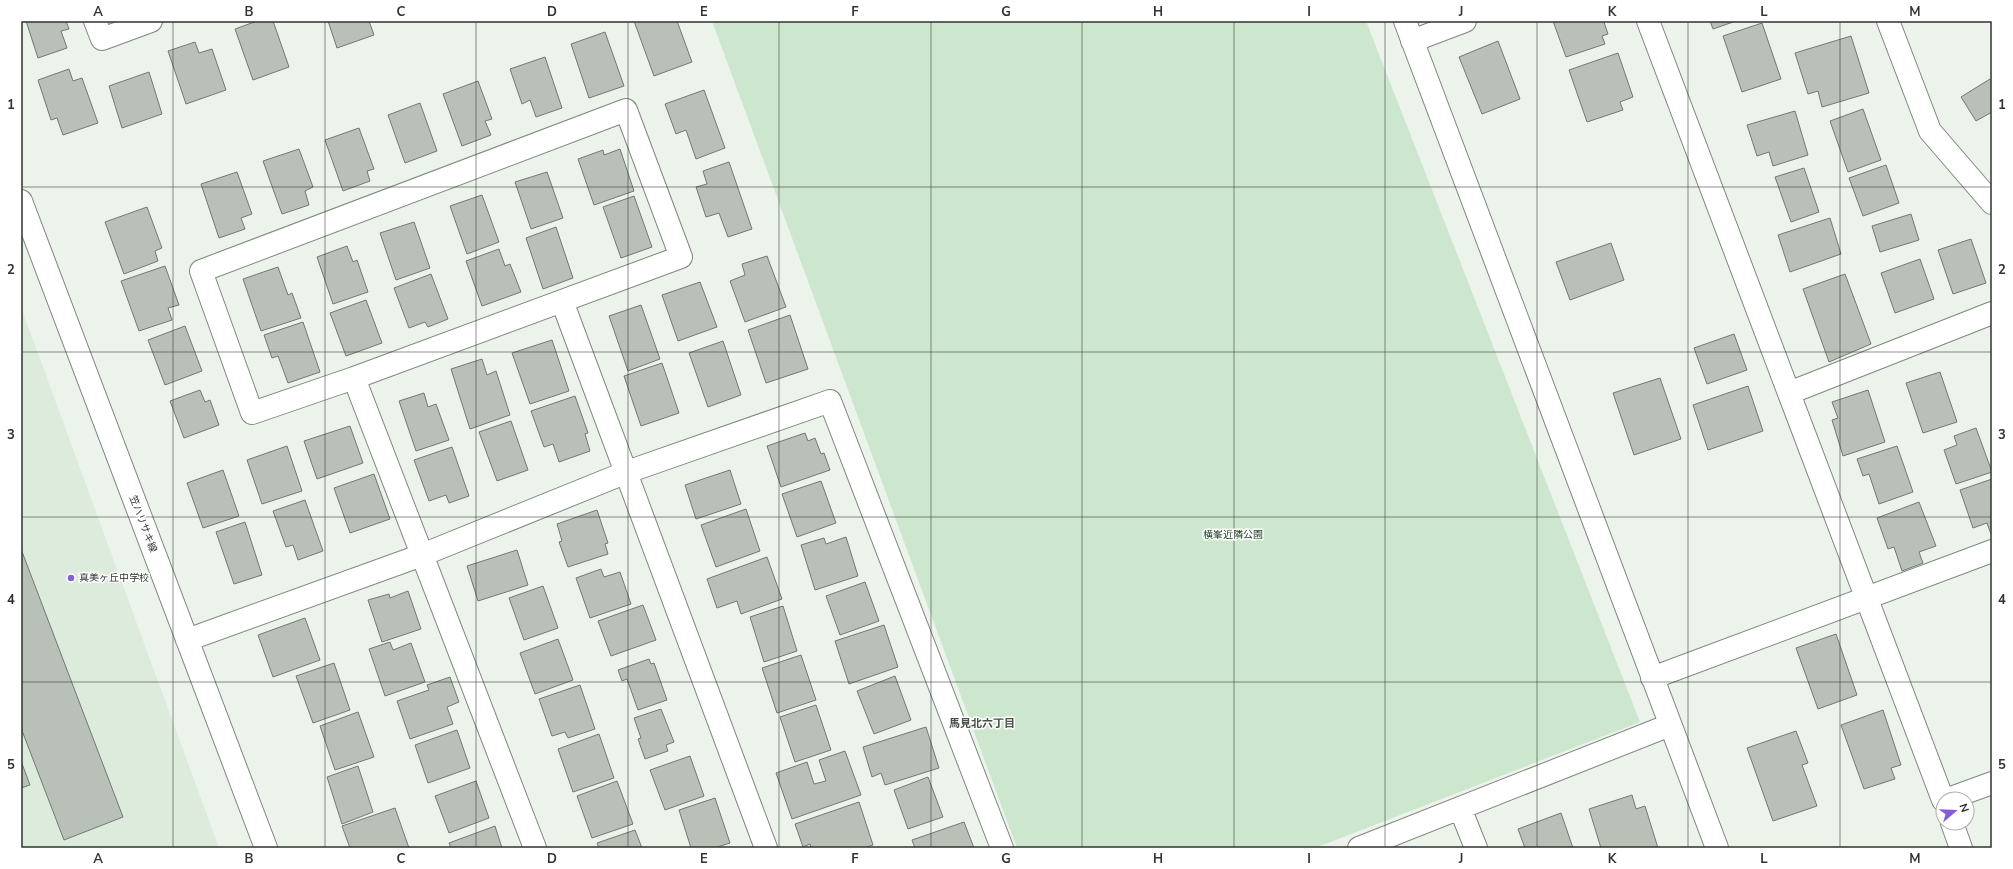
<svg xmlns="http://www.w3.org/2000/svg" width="2013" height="869" viewBox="0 0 2013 869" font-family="'Nunito Sans','Noto Sans JP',sans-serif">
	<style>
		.built { fill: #ddebdd }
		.green { fill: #cce7cd }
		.building { fill: #b8c0b8; stroke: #717972 }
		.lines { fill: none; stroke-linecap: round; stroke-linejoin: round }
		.minor-casing { stroke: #7f867f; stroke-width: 24 }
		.minor { stroke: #fff; stroke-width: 22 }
		.grid { fill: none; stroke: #303330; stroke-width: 1; stroke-opacity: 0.55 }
		.poi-dot { fill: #865dd7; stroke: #fff; stroke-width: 1.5 }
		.labels { text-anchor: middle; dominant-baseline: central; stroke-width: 3; stroke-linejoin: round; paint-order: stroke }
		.street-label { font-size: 10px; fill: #303330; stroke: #fff }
		.park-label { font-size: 10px; fill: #143c19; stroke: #fff }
		.poi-label { font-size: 10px; fill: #303330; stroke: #fff; text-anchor: start }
		.neighbourhood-label { font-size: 11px; font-weight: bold; fill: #49504a; stroke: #fff }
		.neatline { fill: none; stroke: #303330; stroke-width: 1.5 }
		.grid-label { font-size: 13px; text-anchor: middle; font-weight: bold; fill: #303330 }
	</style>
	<rect width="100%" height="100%" fill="#ebf3eb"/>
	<path class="built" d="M21,307L219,848H21Z"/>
	<path class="green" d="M712,21H1366L1640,722L1315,848H1017Z"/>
	<path class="building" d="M26,21H66L69,29L61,31L67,48L38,58Z
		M257,21H273L289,67L253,80L235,29Z
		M328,21H369L374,35L337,48Z
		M634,21H677L692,62L654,76Z
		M1553,21H1607L1604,22L1608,34L1602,36L1605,44L1566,57Z
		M1710,21H1736L1713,29Z
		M1762,23L1781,79L1742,92L1723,36Z
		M605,32L624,86L589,98L571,44Z
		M1851,36L1869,93L1822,107L1818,91L1808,94L1795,53Z
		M1498,41L1520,99L1482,114L1459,57Z
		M195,42L199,53L212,49L226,90L186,104L168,51Z
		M1618,53L1633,97L1620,102L1623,110L1587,122L1569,70Z
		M545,57L562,108L536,117L530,100L522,104L510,69Z
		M69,69L73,81L82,78L98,123L63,135L57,118L51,120L38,80Z
		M149,72L162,114L122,128L109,86Z
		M1990,79L1992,82V112L1976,121L1961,97Z
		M478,81L492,119L485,121L491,135L462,146L443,94Z
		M704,90L725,148L696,159L686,130L676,134L665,104Z
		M420,103L437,151L405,163L388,115Z
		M1863,109L1881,160L1848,172L1830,121Z
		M1795,111L1808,155L1773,166L1769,152L1757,156L1747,125Z
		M359,128L374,169L367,171L370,181L343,191L325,140Z
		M299,149L313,187L305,191L309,205L282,214L263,161Z
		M620,149L634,191L594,205L578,159L603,150L604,155Z
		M729,162L752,229L728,237L719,213L706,217L696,187L707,184L703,171Z
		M1886,165L1899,203L1863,216L1849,178Z
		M1804,168L1819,212L1791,222L1775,177Z
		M237,172L252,214L241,218L245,229L219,238L201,184Z
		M547,172L563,218L531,229L515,182Z
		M482,195L499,242L467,254L450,206Z
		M634,196L652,247L621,258L603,207Z
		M147,207L162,248L155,251L158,261L124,274L105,222Z
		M1911,214L1919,240L1880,252L1872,226Z
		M1830,218L1841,254L1790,272L1778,235Z
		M414,222L430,268L396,280L380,233Z
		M556,227L573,278L543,289L526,238Z
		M1971,239L1986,283L1953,294L1938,250Z
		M1611,243L1624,280L1570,300L1556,262Z
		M347,246L353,262L357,260L368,292L333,304L317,257Z
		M499,249L505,266L510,264L521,292L482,306L466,261Z
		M767,256L786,307L745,322L730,281L745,275L742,264Z
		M1920,259L1934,299L1895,313L1881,273Z
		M165,266L179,305L168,308L172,320L139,331L121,281Z
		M278,267L288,295L292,293L301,318L261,331L243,279Z
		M431,274L448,319L428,327L425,322L409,328L394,288Z
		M1845,274L1871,344L1829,362L1803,289Z
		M700,282L717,327L678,341L662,295Z
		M366,300L382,343L346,356L330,313Z
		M641,305L660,359L628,371L609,316Z
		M790,315L808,369L766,383L748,330Z
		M303,322L320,372L288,383L278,356L272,358L264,335Z
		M185,326L202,371L165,385L148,340Z
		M1734,334L1747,370L1707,384L1694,348Z
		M552,340L569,391L530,404L512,353Z
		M723,341L741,395L708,407L689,353Z
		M482,359L487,375L496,371L510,415L470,429L451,369Z
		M662,363L679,413L641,426L624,376Z
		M1940,372L1957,422L1923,433L1906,383Z
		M1660,378L1681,439L1634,455L1613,393Z
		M1748,386L1763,431L1708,450L1693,405Z
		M200,390L205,402L210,400L219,425L184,438L170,401Z
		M1868,390L1885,442L1843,456L1832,420L1838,418L1832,402Z
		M424,393L428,407L436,404L449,440L416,451L399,401Z
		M575,396L588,433L585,434L590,451L559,462L553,444L544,447L531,411Z
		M511,421L528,470L497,481L479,432Z
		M350,426L363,463L317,479L304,441Z
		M1976,428L1992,472L1956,484L1944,450L1957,445L1954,436Z
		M805,433L808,441L815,438L821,454L824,453L830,470L781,487L767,446Z
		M287,446L302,491L262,504L247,460Z
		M1897,446L1913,492L1879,504L1869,474L1863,476L1857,459Z
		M452,447L469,496L449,503L446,495L429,501L414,460Z
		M223,470L239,516L203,528L187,483Z
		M730,470L741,504L696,519L685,485Z
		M374,474L390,519L350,533L334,488Z
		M1992,479V534H1991L1987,523L1973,528L1960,490Z
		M821,481L836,523L797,537L782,494Z
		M305,500L323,551L298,560L293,545L286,547L273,511Z
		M1919,502L1936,546L1919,552L1923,563L1902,571L1894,547L1888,549L1877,518Z
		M746,509L760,551L716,567L701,525Z
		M597,510L608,543L605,544L608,554L568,567L559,542L562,541L557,524Z
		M245,522L262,575L234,584L216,532Z
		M846,537L858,576L815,590L801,545L824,538L826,544Z
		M21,549L123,817L64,840L21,728Z
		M517,550L528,585L478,601L467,566Z
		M767,557L782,599L741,614L737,601L717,608L707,579Z
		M601,569L604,577L620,572L631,604L590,618L576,578Z
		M865,582L879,621L840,635L826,596Z
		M543,586L558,628L524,640L509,598Z
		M408,591L421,629L382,642L368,600L389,594L390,598Z
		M643,605L656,640L611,656L598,621Z
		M783,606L797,651L764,662L750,617Z
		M305,618L320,660L273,677L258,635Z
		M884,625L898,667L849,684L835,641Z
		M1836,634L1857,695L1818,709L1796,648Z
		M558,639L573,680L535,694L520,653Z
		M390,642L393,650L411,643L425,682L385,696L369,649Z
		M801,655L816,700L777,713L762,668Z
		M649,659L651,664L654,663L667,700L638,710L627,679L622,681L618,670Z
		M334,663L350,710L313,723L296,676Z
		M895,676L911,720L874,734L857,691Z
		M450,677L459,702L447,707L453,724L410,739L397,701L429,690L427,685Z
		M580,685L595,729L568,738L565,732L552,736L539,699Z
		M816,705L831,750L795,762L780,717Z
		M661,709L674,742L666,745L668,751L645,759L638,739L641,738L634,718Z
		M1883,710L1901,765L1891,768L1895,779L1864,789L1841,725Z
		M358,712L374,757L335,770L320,726Z
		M926,727L939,768L885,785L881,773L872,777L863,747Z
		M457,730L470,768L428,783L415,745Z
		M1796,731L1808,763L1802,765L1817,806L1773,821L1747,748Z
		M599,734L614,778L573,792L558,749Z
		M845,751L861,795L792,819L776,773L807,762L814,784L826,781L819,760Z
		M690,756L704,796L665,810L650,770Z
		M21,761L30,785L21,788Z
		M358,766L373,812L342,824L327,777Z
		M928,777L943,817L908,829L894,790Z
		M476,781L489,818L449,833L435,796Z
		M617,781L633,824L592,838L577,796Z
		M1632,795L1636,809L1645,806L1658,848H1601L1589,809Z
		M715,798L730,843L714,848H691L679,810Z
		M859,802L873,845L864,848H811L810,844L803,847L795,824Z
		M395,808L409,848H350L342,826Z
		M1561,813L1573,848H1525L1518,829Z
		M964,822L974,848H915L912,840Z
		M495,826L502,848H451L449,843Z
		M635,830L642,848H599L597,843Z"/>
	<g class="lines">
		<defs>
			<path id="minor" d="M95,21L102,39L151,21
				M1405,21L1717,848
				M1648,21L1943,800
				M1888,21L1930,131L1992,203
				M1412,41L1465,21
				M626,110L681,257L354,378L252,413L201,271Z
				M21,201L266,848
				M562,301L766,848
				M354,378L535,848
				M1789,393L1992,313
				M187,640L422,555L627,472L830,401L1002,848
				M1652,678L1992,551
				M1948,799L1992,783
				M1460,808L1476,848
				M1952,823L1961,848
				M1359,848L1670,725"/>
		</defs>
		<use href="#minor" class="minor-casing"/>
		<use href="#minor" class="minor"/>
	</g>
	<path class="grid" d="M173,21V848M325,21V848M476,21V848M628,21V848M779,21V848M931,21V848M1082,21V848M1234,21V848M1385,21V848M1537,21V848M1688,21V848M1840,21V848M21,187H1992M21,352H1992M21,517H1992M21,682H1992"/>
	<circle class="poi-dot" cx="71" cy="578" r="4"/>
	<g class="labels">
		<g class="street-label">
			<text transform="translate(143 524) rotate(69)">笠ハリサキ線</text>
		</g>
		<g class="park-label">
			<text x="1233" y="535">横峯近隣公園</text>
		</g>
		<g class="poi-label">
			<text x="79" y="578">真美ヶ丘中学校</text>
		</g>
		<g class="neighbourhood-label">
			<text x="982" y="723">馬見北六丁目</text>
		</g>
	</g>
	<rect width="2013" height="869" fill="none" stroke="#ffffff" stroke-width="44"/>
	<g transform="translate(1955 811) rotate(71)"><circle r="19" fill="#ffffff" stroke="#acadac"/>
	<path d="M0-3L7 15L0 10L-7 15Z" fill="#865dd7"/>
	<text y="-6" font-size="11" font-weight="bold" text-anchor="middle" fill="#303330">N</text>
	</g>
	<rect x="22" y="22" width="1969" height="825" class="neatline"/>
	<g class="grid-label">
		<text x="98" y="16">A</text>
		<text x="249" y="16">B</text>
		<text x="401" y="16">C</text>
		<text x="552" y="16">D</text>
		<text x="704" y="16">E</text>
		<text x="855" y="16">F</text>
		<text x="1006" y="16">G</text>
		<text x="1158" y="16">H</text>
		<text x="1309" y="16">I</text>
		<text x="1461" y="16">J</text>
		<text x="1612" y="16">K</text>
		<text x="1764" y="16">L</text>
		<text x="1915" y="16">M</text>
		<text x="11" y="109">1</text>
		<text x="2002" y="109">1</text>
		<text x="11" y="274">2</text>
		<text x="2002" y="274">2</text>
		<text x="11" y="439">3</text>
		<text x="2002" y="439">3</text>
		<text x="11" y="604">4</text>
		<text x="2002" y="604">4</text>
		<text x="11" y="769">5</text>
		<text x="2002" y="769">5</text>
		<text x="98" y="863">A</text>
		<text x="249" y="863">B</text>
		<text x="401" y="863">C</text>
		<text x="552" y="863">D</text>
		<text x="704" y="863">E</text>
		<text x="855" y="863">F</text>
		<text x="1006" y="863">G</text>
		<text x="1158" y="863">H</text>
		<text x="1309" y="863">I</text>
		<text x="1461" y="863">J</text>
		<text x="1612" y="863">K</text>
		<text x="1764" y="863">L</text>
		<text x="1915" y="863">M</text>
	</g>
</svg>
